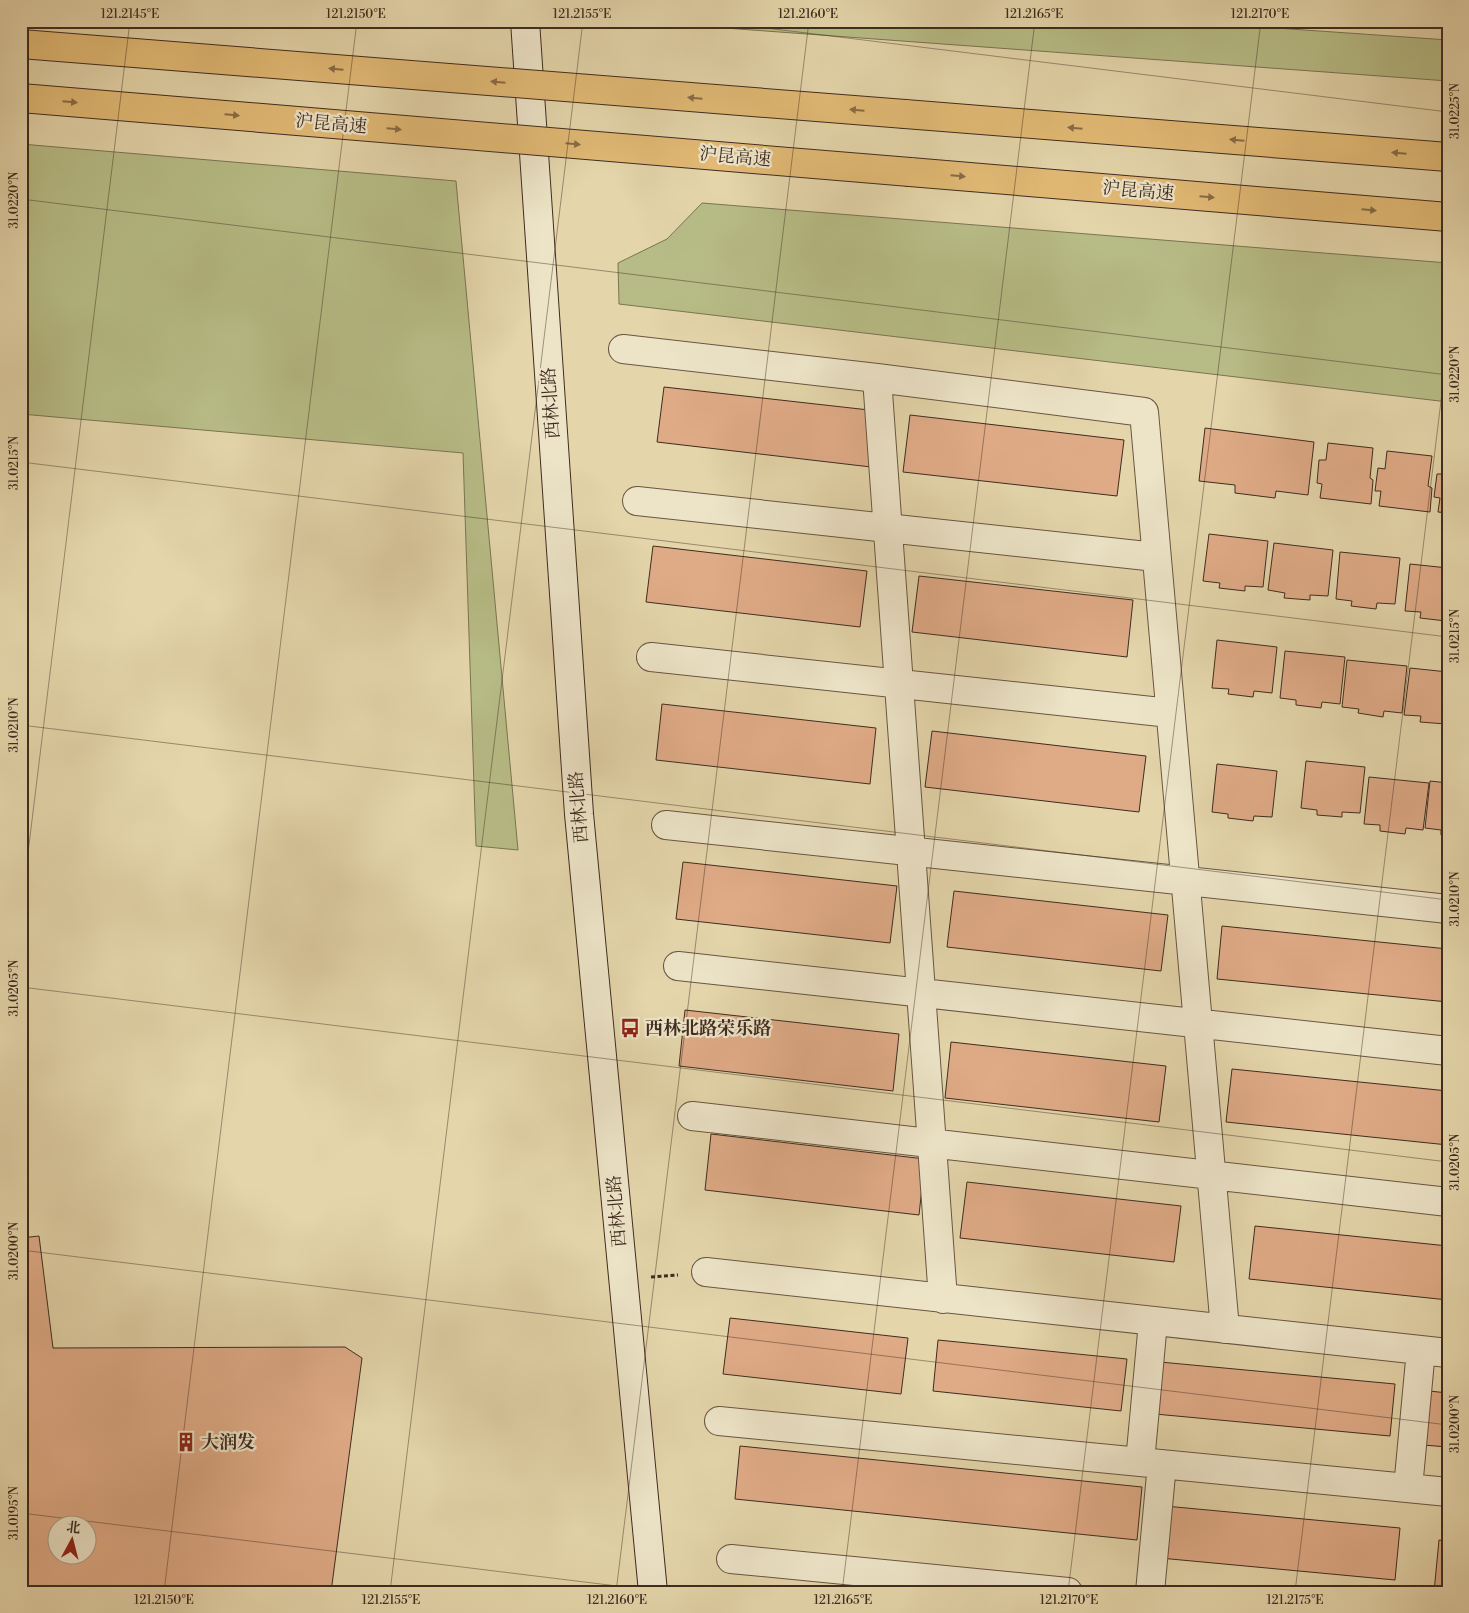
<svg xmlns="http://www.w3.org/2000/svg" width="1469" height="1613" viewBox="0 0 1469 1613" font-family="'Libre Bodoni','Noto Serif SC',serif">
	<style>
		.green { fill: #b7bc86; stroke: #7b7454 }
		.building { fill: #dfab87; stroke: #3f2c21; fill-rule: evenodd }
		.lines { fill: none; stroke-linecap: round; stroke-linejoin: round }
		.street-casing { stroke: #685643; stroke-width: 30 }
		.secondary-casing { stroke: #3f2c21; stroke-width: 30 }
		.highway-casing { stroke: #3f2c21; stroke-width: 30 }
		.path { stroke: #3f2c21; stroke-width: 3; stroke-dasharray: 4 2.5; stroke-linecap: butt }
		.street { stroke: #ede4c8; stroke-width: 28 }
		.secondary { stroke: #ede4c8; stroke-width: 28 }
		.highway { stroke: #e2ba75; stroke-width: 28 }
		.highway-bridge-casing { stroke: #3f2c21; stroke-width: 30; stroke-linecap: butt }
		.highway-bridge { stroke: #e2ba75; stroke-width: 28 }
		.oneway { fill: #886c47 }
		.ticks { fill: none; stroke: #3f2c21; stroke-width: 1; stroke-opacity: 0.45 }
		.labels { text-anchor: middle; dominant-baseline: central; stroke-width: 4.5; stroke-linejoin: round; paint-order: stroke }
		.street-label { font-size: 18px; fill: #3f2c21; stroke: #ede4c8 }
		.poi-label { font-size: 18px; font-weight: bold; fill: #3f2c21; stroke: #ede4c8; text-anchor: start }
		.neatline { fill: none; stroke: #3f2c21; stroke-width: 2 }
		.ticks-label { font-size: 12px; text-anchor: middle; fill: #3f2c21 }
	</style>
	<rect width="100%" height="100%" fill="#e4d5aa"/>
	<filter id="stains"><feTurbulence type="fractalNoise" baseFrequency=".004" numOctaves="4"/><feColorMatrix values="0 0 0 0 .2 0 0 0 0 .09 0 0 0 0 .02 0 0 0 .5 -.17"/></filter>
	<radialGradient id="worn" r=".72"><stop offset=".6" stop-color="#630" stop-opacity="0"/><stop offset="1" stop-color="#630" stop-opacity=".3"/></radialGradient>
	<path class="green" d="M629,21H1176L1448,40V81Z
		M21,144L456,181L518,850L476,846L463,453L21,414Z
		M702,203L1448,263V402L619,304L618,263L667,239Z"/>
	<path class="building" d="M664,387L878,411L871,467L657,442Z
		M910,415L1124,440L1117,496L903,472Z
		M1205,428L1314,442L1308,495L1276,491L1275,498L1235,493V485L1199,481Z
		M1328,443L1373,448L1370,478L1373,480L1371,504L1320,498L1322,484L1317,483L1319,460H1326Z
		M1387,451L1432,456L1428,486L1432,488L1430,512L1379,506L1381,491H1375L1378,468L1385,469Z
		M1446,457L1448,458V513L1438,512L1440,498L1434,497L1437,474H1443Z
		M1209,534L1268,541L1263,587L1245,586V591L1219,588L1220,583L1203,581Z
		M1274,543L1333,550L1328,596L1310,595V600L1284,598L1285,593L1268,590Z
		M653,546L867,571L860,627L646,602Z
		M1340,552L1400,558L1395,604L1377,603L1376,609L1351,606L1352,601L1336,599Z
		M1410,564L1448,568L1446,621L1420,618L1421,612L1405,611Z
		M919,576L1133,600L1127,657L912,632Z
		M1217,640L1277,647L1272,693L1254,691L1253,697L1228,694L1229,689L1212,688Z
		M1285,651L1345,657L1340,704L1322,702L1321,708L1296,705V700L1280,698Z
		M1347,660L1407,666L1402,713L1384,711L1383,717L1358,713L1359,709L1342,707Z
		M1410,668L1448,672L1446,724L1420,722L1421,716L1404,715Z
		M662,704L876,728L870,784L656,760Z
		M932,731L1146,756L1139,812L925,787Z
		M1306,761L1365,767L1360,813L1342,812V817L1317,815V810L1301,808Z
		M1217,764L1277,771L1272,817L1254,816L1253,821L1228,818V814L1212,812Z
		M1369,777L1429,783L1423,830L1406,828L1405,834L1380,831V825L1364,824Z
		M1430,781L1448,783V836L1441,835V830L1425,828Z
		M683,862L897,886L890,943L676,919Z
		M954,891L1168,915L1161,971L947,947Z
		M1222,926L1448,949V1002L1217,979Z
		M685,1010L899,1034L893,1091L679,1066Z
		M951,1042L1166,1066L1159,1122L945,1098Z
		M1232,1069L1448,1091V1145L1226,1122Z
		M711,1134L925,1159L919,1215L705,1190Z
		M967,1182L1181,1206L1174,1262L960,1238Z
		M1255,1226L1448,1246V1300L1249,1279Z
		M39,1236L53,1348L345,1347L362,1358L331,1592H21V1238ZM58,1526H88V1556H58Z
		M730,1318L908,1338L901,1394L723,1374Z
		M938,1340L1127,1359L1121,1411L933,1391Z
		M1160,1362L1395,1384L1390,1436L1155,1414Z
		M1429,1391L1448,1393V1447L1423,1445Z
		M740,1446L1142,1487L1137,1540L735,1499Z
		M1165,1506L1400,1528L1395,1580L1160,1558Z
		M1439,1540L1448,1541V1592H1434Z"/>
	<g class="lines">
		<defs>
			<path id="street" d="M623,349L877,378L1144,412L1225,1329
				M877,378L943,1299
				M637,501L1156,557
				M651,657L1170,713
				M666,825L1448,909
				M678,966L1448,1051
				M692,1116L1448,1202
				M706,1272L1448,1353
				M719,1421L1448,1492
				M1140,1462L1153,1322
				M1408,1488L1421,1350
				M731,1559L1068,1592
				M1150,1592L1162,1464"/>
			<path id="secondary" d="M525,21L579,814L653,1592"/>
			<path id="highway" d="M905,114L1448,157
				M910,172L1448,217"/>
		</defs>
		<use href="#street" class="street-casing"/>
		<use href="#secondary" class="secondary-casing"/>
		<use href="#highway" class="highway-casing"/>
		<path class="path" d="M651,1277L678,1275"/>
		<use href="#street" class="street"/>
		<use href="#secondary" class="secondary"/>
		<use href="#highway" class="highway"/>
		<defs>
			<path id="highway-bridge" d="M21,44L905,114
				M21,98L910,172"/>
		</defs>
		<use href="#highway-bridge" class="highway-bridge-casing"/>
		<use href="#highway-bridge" class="highway-bridge"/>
	</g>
	<defs><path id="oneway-solid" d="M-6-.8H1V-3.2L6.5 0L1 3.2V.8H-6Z" transform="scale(1.25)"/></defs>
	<g class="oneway">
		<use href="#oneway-solid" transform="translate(336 69) rotate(-175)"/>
		<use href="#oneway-solid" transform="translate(498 82) rotate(-175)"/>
		<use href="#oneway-solid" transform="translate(695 98) rotate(-175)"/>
		<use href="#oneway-solid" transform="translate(70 102) rotate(5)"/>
		<use href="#oneway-solid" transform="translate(857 110) rotate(-175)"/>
		<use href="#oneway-solid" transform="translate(232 115) rotate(5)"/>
		<use href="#oneway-solid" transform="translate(1075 128) rotate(-175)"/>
		<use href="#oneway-solid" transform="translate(394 129) rotate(5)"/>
		<use href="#oneway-solid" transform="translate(1237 140) rotate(-175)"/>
		<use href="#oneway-solid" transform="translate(573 144) rotate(5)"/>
		<use href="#oneway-solid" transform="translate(1399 153) rotate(-175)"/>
		<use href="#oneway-solid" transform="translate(958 176) rotate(5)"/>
		<use href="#oneway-solid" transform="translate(1207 197) rotate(5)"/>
		<use href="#oneway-solid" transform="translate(1369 210) rotate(5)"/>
	</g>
	<path class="ticks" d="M709,21L1448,112M21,199L1448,375M21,462L1448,637M21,725L1448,900M21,910L130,21M21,987L1448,1162M21,1250L1448,1425M21,1513L666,1592M164,1592L357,21M390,1592L583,21M616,1592L809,21M842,1592L1035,21M1068,1592L1261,21M1295,1592L1448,344"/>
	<defs>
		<symbol id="bus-bare" viewBox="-9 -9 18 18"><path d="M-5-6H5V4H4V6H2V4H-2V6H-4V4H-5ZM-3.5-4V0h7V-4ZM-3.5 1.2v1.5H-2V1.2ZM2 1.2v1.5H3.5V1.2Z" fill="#8f2418" stroke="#ede4c8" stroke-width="2.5" paint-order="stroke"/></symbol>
		<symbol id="building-bare" viewBox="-9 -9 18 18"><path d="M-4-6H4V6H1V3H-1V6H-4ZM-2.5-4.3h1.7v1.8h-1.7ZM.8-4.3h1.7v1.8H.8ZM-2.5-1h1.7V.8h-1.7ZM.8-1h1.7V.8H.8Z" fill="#8f2418" stroke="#ede4c8" stroke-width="2.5" paint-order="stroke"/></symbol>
	</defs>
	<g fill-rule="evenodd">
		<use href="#bus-bare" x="616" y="1014" width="28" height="28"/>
		<use href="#building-bare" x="172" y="1428" width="28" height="28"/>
	</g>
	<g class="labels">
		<g class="street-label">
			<text transform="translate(331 124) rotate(5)">沪昆高速</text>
			<text transform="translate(735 157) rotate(5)">沪昆高速</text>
			<text transform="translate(1138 191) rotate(5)">沪昆高速</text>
			<text transform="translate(551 403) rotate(-94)">西林北路</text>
			<text transform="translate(579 807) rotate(-95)">西林北路</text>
			<text transform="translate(617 1211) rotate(-95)">西林北路</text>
		</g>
		<g class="poi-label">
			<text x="645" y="1028">西林北路荣乐路</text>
			<text x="201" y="1442">大润发</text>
		</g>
	</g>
	<rect width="1469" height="1613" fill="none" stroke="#e4d5aa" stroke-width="55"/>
	<g transform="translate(72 1540) rotate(7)"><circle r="24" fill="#ede4c8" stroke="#a79a85"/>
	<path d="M0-4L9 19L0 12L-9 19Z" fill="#8f2418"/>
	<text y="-8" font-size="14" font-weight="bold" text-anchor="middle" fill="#3f2c21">北</text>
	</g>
	<rect x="28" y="28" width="1414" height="1558" class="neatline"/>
	<g class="ticks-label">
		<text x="130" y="18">121.2145°E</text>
		<text x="356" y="18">121.2150°E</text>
		<text x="582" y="18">121.2155°E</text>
		<text x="808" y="18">121.2160°E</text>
		<text x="1034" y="18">121.2165°E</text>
		<text x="1260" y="18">121.2170°E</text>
		<text transform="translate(1455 111) rotate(-90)" y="4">31.0225°N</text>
		<text transform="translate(14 200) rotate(-90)" y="4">31.0220°N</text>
		<text transform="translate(1455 374) rotate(-90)" y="4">31.0220°N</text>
		<text transform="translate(14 463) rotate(-90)" y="4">31.0215°N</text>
		<text transform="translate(1455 636) rotate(-90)" y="4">31.0215°N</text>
		<text transform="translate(14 725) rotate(-90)" y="4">31.0210°N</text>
		<text transform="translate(1455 899) rotate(-90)" y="4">31.0210°N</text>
		<text transform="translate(14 988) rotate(-90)" y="4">31.0205°N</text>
		<text transform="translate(1455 1162) rotate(-90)" y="4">31.0205°N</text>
		<text transform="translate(14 1251) rotate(-90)" y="4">31.0200°N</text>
		<text transform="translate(1455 1424) rotate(-90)" y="4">31.0200°N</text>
		<text transform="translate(14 1513) rotate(-90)" y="4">31.0195°N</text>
		<text x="164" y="1604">121.2150°E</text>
		<text x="391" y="1604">121.2155°E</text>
		<text x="617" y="1604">121.2160°E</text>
		<text x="843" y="1604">121.2165°E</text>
		<text x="1069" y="1604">121.2170°E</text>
		<text x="1295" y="1604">121.2175°E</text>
	</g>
	<rect width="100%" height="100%" filter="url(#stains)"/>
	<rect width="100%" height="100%" fill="url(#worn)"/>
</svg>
